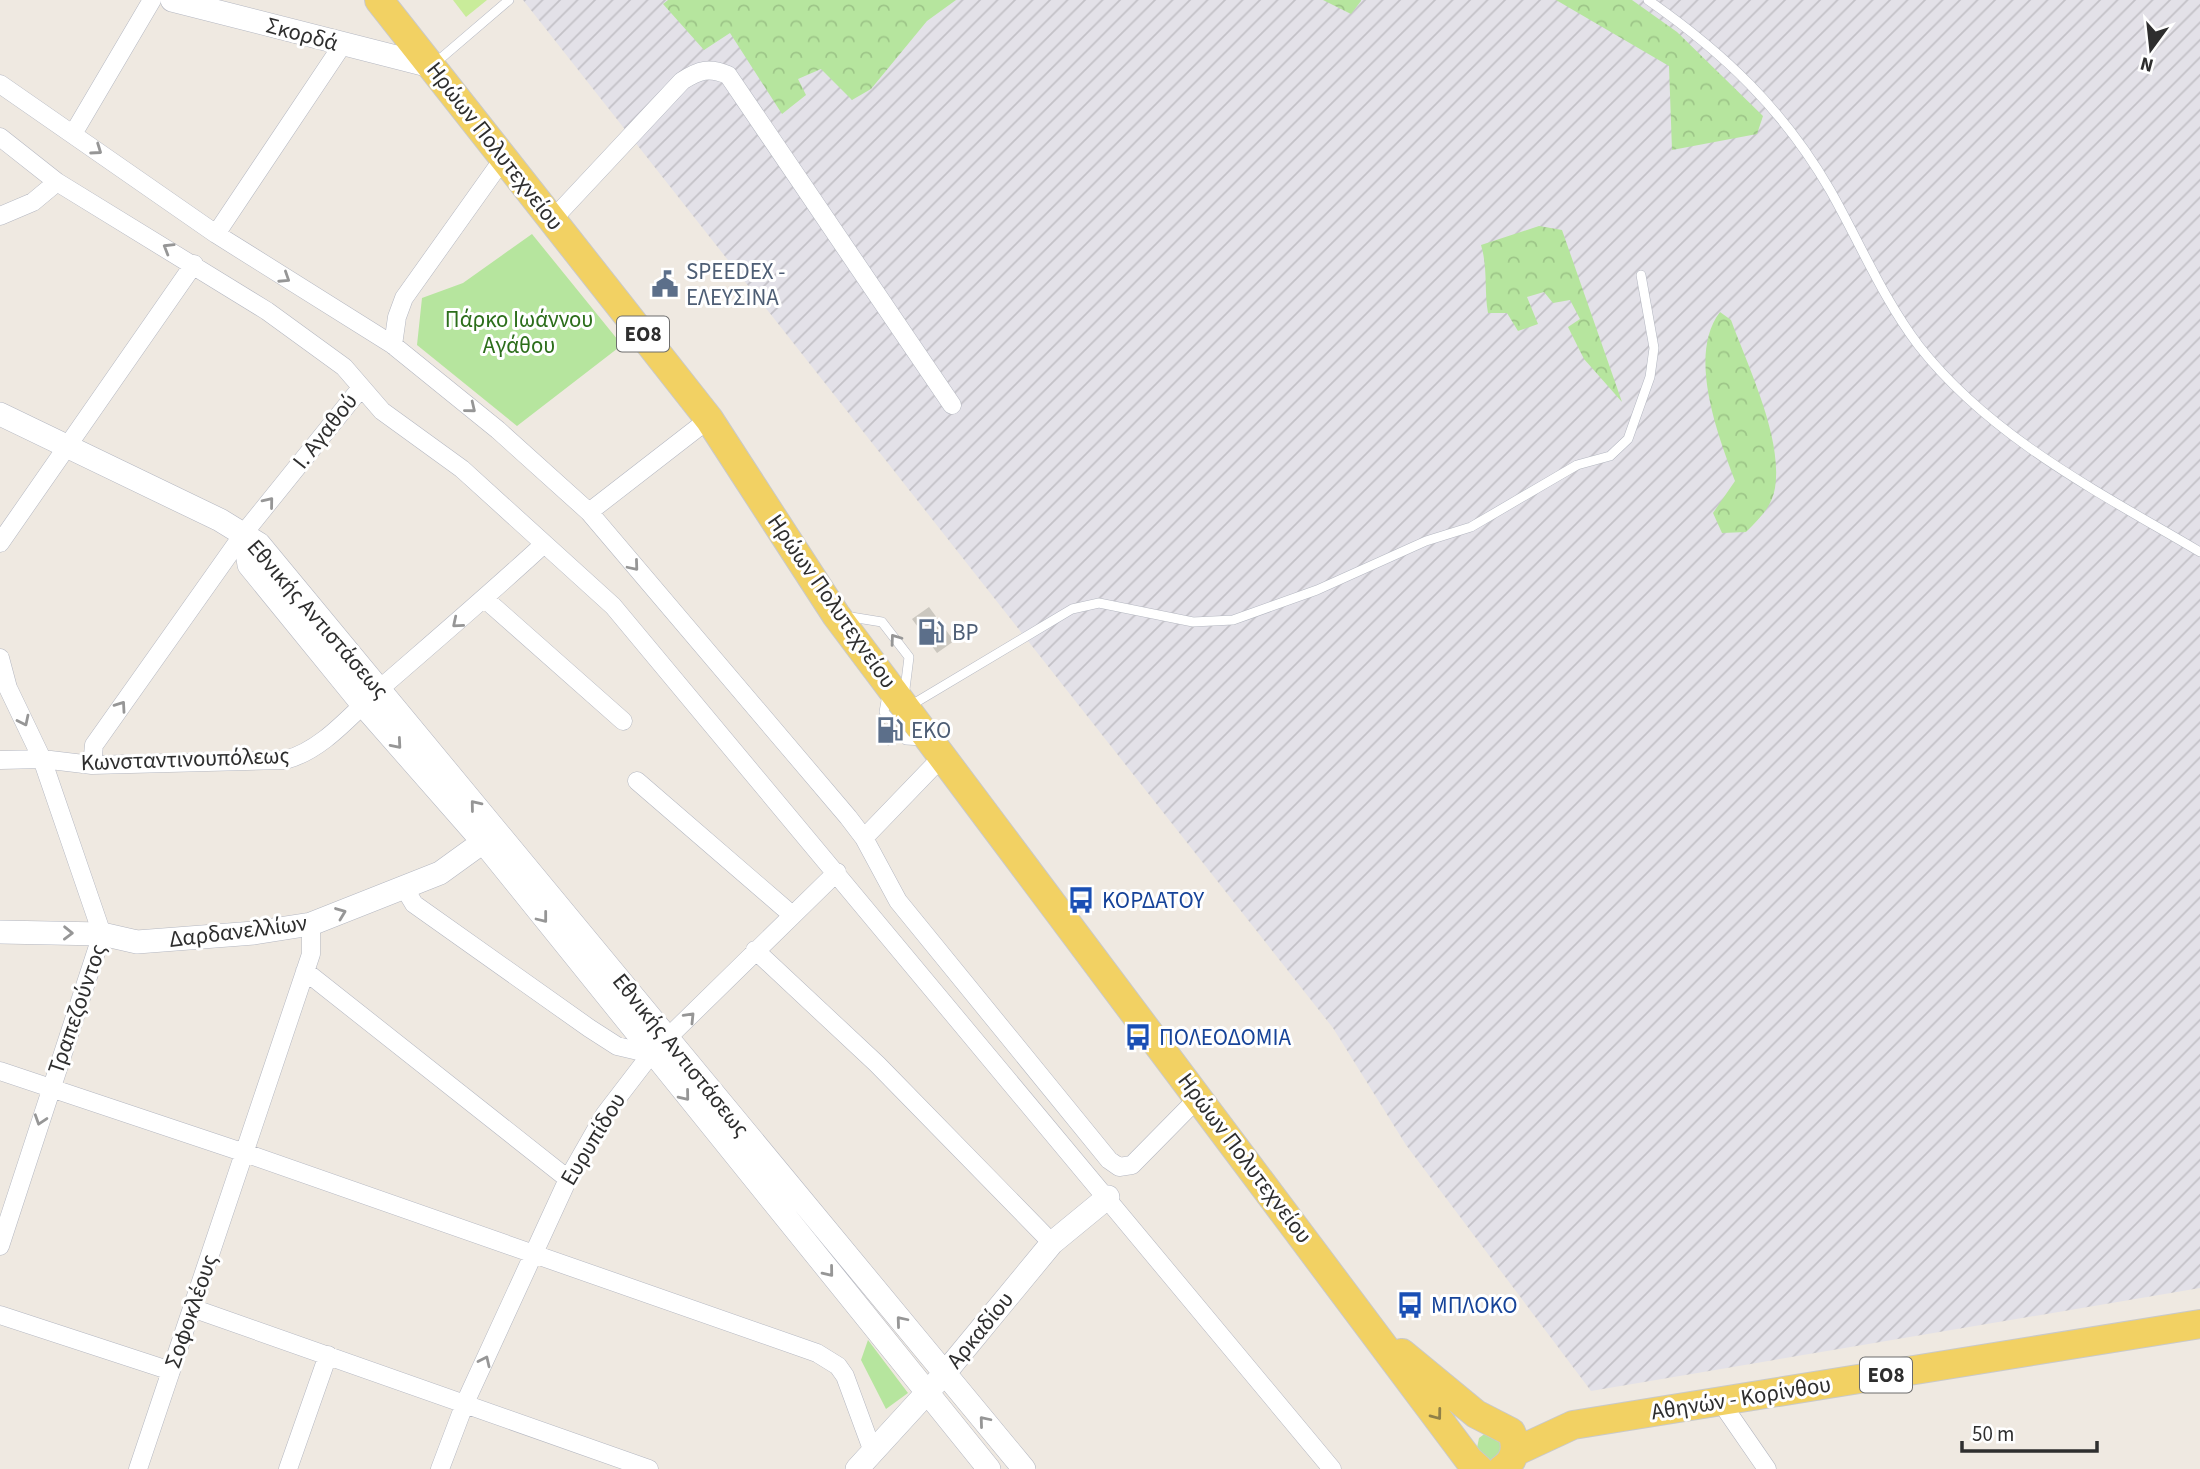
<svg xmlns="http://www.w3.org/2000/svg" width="2200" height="1469" viewBox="0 0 2200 1469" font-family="'Source Sans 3',sans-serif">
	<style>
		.industrial { fill: url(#industrial-furrows) }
		.grass { fill: #b6e59e }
		.forest { fill: url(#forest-crowns) }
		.pitch { fill: #c9ec9a }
		.building { fill: #cbc7bf }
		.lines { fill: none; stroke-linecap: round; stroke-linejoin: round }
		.service-casing { stroke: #b4b7c1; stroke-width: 10 }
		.minor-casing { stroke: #b4b7c1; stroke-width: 19 }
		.tertiary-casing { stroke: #b4b7c1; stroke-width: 24 }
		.primary-casing { stroke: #c9c9c9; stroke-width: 30 }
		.service { stroke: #fff; stroke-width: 9 }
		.minor { stroke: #fff; stroke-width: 18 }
		.tertiary { stroke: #fff; stroke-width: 23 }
		.primary { stroke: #f2d163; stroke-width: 28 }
		.oneway { stroke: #969696 }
		.oneway2 { stroke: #908048 }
		.labels { text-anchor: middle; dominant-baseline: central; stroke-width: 6; stroke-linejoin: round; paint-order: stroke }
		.shield { fill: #fff; stroke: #6d6d6d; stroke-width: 2 }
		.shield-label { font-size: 21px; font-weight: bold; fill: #2e2e2e }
		.street-label { font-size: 23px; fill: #2e2e2e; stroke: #fff }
		.service-label { font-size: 23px; fill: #4e5e75; stroke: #fff; text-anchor: start }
		.park-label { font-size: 23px; fill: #2c6e1b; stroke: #fff }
		.transit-label { font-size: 23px; fill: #164399; stroke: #fff; text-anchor: start }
	</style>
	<defs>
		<pattern id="industrial-furrows" width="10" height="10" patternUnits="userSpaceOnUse" patternTransform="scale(1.75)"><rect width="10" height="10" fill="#e3e1e8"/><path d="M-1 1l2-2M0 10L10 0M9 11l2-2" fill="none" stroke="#c3c1c7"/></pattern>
		<pattern id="forest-crowns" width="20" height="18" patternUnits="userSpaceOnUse" patternTransform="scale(1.75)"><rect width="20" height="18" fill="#b6e59e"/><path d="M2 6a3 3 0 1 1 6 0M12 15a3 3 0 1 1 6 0" fill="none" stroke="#9dc588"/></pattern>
	</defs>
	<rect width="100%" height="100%" fill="#efe9e1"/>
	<path class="industrial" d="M523,0H2200V1288L1591,1391L1406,1145L1333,1028Z"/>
	<path class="grass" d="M532,234L622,345L517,426L417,345L422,298L463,283Z
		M868,1340L908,1393L886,1409L861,1360Z
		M1487,1432L1507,1442L1495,1461L1485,1460L1477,1448L1479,1438Z"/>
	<path class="forest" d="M668,0H956L927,21L871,89L852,100L821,69L798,79L806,95L782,114L730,33L704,50L663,4Z
		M1323,0H1361V1L1351,14Z
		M1556,0H1632L1677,32L1763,116L1757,134L1672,150L1669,66Z
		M1539,226L1562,230L1622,402L1584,359L1568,327L1580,319L1570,300L1553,303L1544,292L1527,297L1538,324L1518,331L1507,313H1488C1484,290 1488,268 1481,245Z
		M1720,312L1731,320C1748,367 1783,438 1775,488C1772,507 1759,519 1746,532L1722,533L1713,513L1735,481C1718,435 1687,355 1720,312Z"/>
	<path class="pitch" d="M453,0H487L466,17Z"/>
	<path class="building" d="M929,607L954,641L937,653L912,619Z
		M884,723L891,726L896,723L901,729L896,734L897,740L888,746L876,729Z"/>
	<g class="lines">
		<defs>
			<path id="service" d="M1648,0C1724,53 1783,109 1830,190C1859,241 1883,299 1919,346C1991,438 2102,494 2200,552
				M433,65L509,0
				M845,616L882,622L909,657L904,697
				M887,695L884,712L890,719
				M908,707L1072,609L1099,603L1193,622L1233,620L1317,590L1426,541L1471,527L1577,465L1610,456L1628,439L1650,377L1654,348L1641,275
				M903,736L906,740L923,741"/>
			<path id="minor" d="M0,84L216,234L393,345L498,430L589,512L848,817L864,838L898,901L1109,1160L1119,1167L1132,1165L1199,1097
				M73,134L152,0
				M0,137L57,182L267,311L344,367L382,411L462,469L613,606L1332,1469
				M0,216L33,202L57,182
				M553,219L682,81C699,70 709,67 728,75L952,405
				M216,234L343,44
				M393,345L397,317L404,298L503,159
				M589,512L709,419
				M0,543L194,264
				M485,599L623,721
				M0,658L8,688L42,759L102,934L0,1246
				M0,760L42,759L92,765L285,760C324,750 353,712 383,686C437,639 491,593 544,544
				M92,765L94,745L244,533L360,389
				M637,781L791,914
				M864,838L944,755
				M405,889L414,904L589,1028L617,1046L651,1054
				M755,950L877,1064L1052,1243
				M305,971L568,1179
				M0,1071L245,1153L817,1353L838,1366L845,1376L873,1452
				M192,1308L649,1469
				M0,1315L171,1371
				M1720,1401L1767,1469
				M138,1469L311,954V924
				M288,1469L328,1355
				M440,1469L465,1403L568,1179L605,1114L651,1054L837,872"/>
			<path id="tertiary" d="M172,0L431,66
				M0,414L220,520L259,544L1024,1469
				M244,533L249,565L363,705L484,843L989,1469
				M0,932L102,934L137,942L254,933L311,924L440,873L494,834
				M857,1469L944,1374L1052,1243L1108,1197"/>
			<path id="primary" d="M379,0L709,419L836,615L1469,1460L1479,1469
				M1402,1353L1476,1414L1511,1432C1518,1446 1516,1460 1502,1469
				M1515,1452L1573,1425L2200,1324"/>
		</defs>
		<use href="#service" class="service-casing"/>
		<use href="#minor" class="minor-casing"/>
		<use href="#tertiary" class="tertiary-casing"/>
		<use href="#primary" class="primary-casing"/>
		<use href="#service" class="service"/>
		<use href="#minor" class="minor"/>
		<use href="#tertiary" class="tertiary"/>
		<use href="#primary" class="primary"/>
	</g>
	<defs><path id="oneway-chevron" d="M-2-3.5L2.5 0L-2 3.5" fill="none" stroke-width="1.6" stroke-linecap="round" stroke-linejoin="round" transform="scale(1.75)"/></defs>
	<g class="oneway">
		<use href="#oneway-chevron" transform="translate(97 150) rotate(35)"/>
		<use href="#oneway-chevron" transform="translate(168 248) rotate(-149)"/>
		<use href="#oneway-chevron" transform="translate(285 278) rotate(33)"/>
		<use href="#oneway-chevron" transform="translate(471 408) rotate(39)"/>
		<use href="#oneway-chevron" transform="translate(269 502) rotate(-51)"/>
		<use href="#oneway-chevron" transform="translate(634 566) rotate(50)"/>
		<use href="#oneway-chevron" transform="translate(457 623) rotate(140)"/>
		<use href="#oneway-chevron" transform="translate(895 639) rotate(-126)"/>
		<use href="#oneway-chevron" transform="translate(121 706) rotate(-55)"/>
		<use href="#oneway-chevron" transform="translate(24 721) rotate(64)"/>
		<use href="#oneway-chevron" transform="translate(397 744) rotate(49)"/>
		<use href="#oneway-chevron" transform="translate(475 805) rotate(-129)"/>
		<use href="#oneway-chevron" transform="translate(341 913) rotate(-21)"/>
		<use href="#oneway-chevron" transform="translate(543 918) rotate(52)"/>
		<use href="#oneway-chevron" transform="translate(68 933) rotate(1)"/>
		<use href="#oneway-chevron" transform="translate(690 1017) rotate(-46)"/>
		<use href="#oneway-chevron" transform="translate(685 1096) rotate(51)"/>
		<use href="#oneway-chevron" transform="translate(40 1120) rotate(108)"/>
		<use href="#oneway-chevron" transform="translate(829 1272) rotate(51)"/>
		<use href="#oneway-chevron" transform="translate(901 1321) rotate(-130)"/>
		<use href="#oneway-chevron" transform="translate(485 1361) rotate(-65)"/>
		<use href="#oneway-chevron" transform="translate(984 1421) rotate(-130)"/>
	</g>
	<use class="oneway2" href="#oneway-chevron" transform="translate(1437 1415) rotate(53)"/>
	<defs>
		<symbol id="civic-bare" viewBox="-9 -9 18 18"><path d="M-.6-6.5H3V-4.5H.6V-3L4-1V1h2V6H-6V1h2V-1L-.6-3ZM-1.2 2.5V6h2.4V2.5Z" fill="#5c6f8a" stroke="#fff" stroke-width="2.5" paint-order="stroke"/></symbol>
		<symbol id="fuel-bare" viewBox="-9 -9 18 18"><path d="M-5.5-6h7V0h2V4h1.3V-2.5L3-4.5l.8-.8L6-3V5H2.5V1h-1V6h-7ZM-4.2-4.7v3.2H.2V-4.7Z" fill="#5c6f8a" stroke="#fff" stroke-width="2.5" paint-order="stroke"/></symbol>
		<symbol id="bus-bare" viewBox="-9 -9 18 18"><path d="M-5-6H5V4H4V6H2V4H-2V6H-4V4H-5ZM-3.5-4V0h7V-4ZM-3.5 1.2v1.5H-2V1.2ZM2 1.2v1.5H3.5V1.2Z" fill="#1a4fb4" stroke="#fff" stroke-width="2.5" paint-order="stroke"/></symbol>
	</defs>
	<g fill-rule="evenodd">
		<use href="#civic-bare" x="646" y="265" width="38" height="38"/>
		<use href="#fuel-bare" x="912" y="613" width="38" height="38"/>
		<use href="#fuel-bare" x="871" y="711" width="38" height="38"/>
		<use href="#bus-bare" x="1062" y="881" width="38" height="38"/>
		<use href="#bus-bare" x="1119" y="1018" width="38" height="38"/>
		<use href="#bus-bare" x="1391" y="1286" width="38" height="38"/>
	</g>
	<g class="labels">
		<g class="shield">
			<rect x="617" y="316.5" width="52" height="35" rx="5"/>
			<rect x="1860" y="1357.5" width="52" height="35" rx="5"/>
		</g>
		<g class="shield-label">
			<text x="643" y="334">ΕΟ8</text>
			<text x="1886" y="1375">ΕΟ8</text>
		</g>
		<g class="street-label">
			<text transform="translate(302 34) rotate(15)">Σκορδά</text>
			<text transform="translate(495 146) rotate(52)">Ηρώων Πολυτεχνείου</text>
			<text transform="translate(325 431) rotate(-52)">Ι. Αγαθού</text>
			<text transform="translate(832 601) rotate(55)">Ηρώων Πολυτεχνείου</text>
			<text transform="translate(318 619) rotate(49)">Εθνικής Αντιστάσεως</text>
			<text transform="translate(185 759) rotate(-2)">Κωνσταντινουπόλεως</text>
			<text transform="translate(238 931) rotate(-7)">Δαρδανελλίων</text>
			<text transform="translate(77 1009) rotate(-71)">Τραπεζούντος</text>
			<text transform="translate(681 1055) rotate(51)">Εθνικής Αντιστάσεως</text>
			<text transform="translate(593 1139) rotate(-59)">Ευρυπίδου</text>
			<text transform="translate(1245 1158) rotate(53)">Ηρώων Πολυτεχνείου</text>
			<text transform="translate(191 1311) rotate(-71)">Σοφοκλέους</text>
			<text transform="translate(980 1330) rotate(-51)">Αρκαδίου</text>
			<text transform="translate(1741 1398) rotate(-9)">Αθηνών - Κορίνθου</text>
		</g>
		<g class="service-label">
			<text x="686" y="271">SPEEDEX -<tspan x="686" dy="26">ΕΛΕΥΣΙΝΑ</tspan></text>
			<text x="952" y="632">BP</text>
			<text x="911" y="730">EKO</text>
		</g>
		<g class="park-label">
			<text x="519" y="319">Πάρκο Ιωάννου<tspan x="519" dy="26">Αγάθου</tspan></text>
		</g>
		<g class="transit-label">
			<text x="1102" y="900">ΚΟΡΔΑΤΟΥ</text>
			<text x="1159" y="1037">ΠΟΛΕΟΔΟΜΙΑ</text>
			<text x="1431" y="1305">ΜΠΛΟΚΟ</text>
		</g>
	</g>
	<g transform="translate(2151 49) rotate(195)" stroke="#ffffff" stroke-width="5" paint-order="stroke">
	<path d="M0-5L12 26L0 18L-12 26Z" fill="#2e2e2e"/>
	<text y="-10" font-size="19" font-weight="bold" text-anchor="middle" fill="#2e2e2e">N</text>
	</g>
	<path d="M1962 1441v10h135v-10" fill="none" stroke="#2e2e2e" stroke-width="3.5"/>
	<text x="1972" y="1441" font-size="21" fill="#2e2e2e" stroke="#ffffff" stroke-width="5" paint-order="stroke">50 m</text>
</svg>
